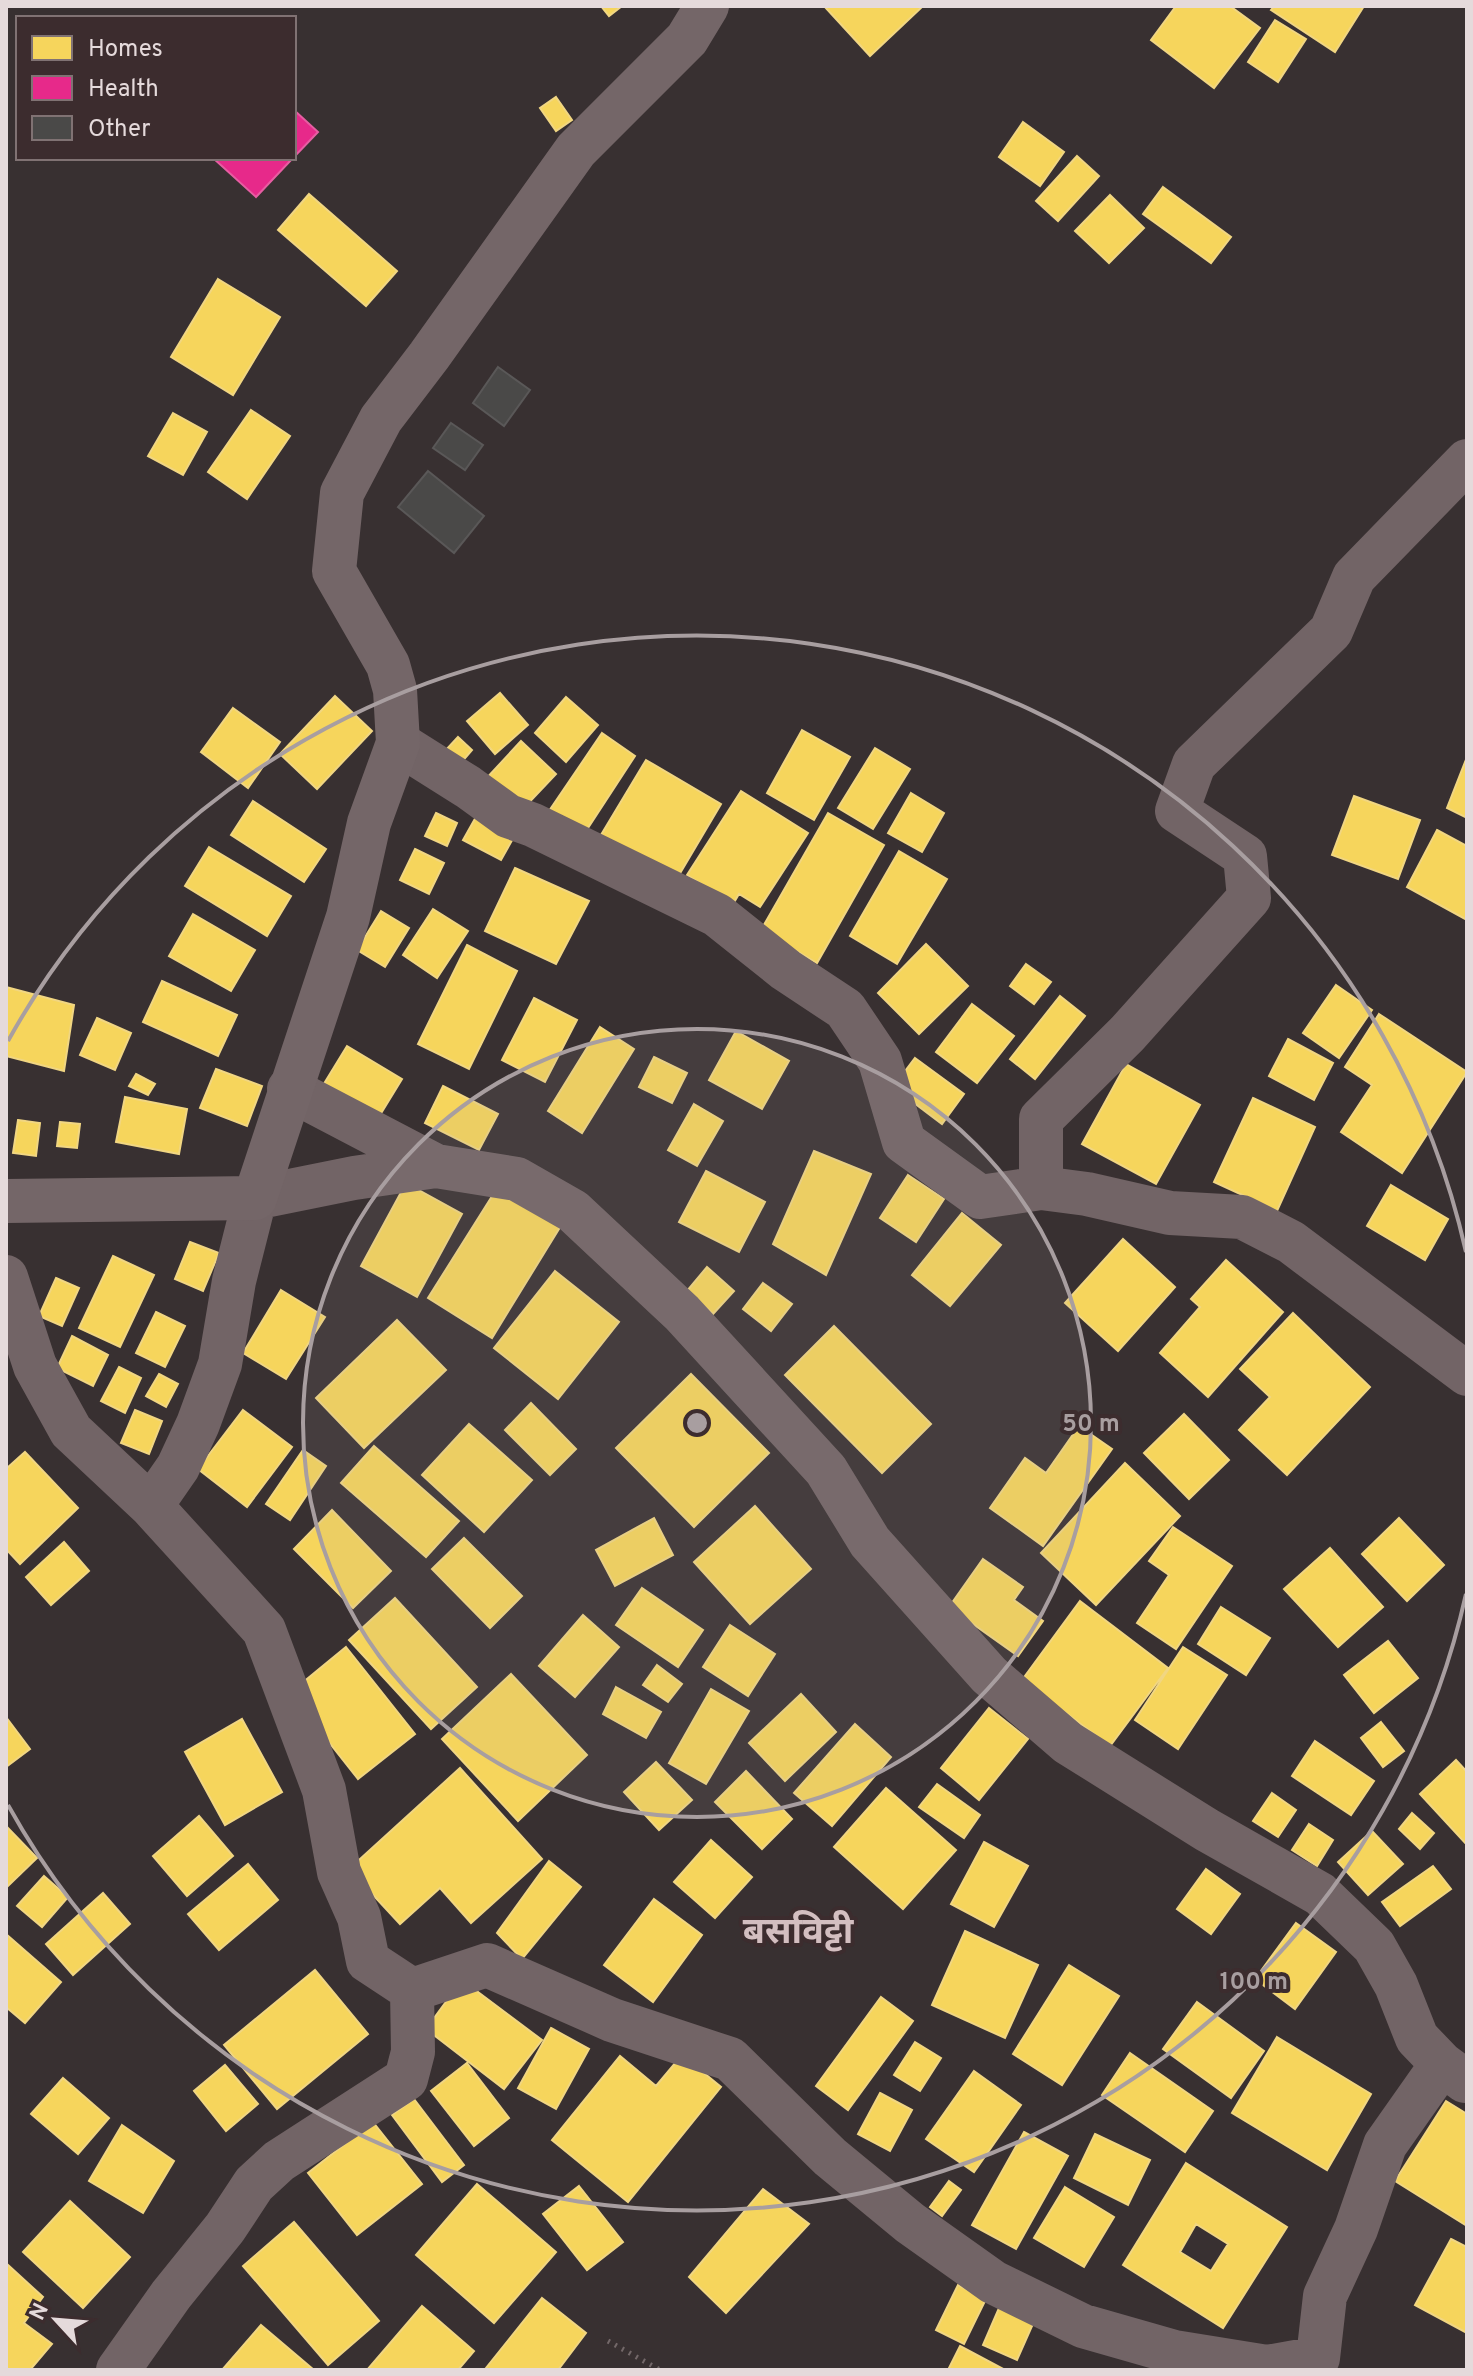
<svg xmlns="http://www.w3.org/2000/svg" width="1473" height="2376" viewBox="0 0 1473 2376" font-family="Overpass,'Noto Sans Devanagari',sans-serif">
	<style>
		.homes { fill: #f6d55c; stroke: #f1d682; stroke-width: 2; fill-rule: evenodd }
		.health { fill: #e7298a; stroke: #e65ea2; stroke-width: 2 }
		.building { fill: #4a4948; stroke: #5a5858; stroke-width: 2 }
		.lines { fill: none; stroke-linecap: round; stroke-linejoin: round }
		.path { stroke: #736869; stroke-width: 5; stroke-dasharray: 2 6; stroke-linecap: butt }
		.street { stroke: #726466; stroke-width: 44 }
		.secondary { stroke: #746668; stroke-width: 44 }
		.ring { fill: none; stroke: #a89ea0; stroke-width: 4 }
		.labels { text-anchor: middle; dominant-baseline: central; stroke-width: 8; stroke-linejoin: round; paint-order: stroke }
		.district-label { font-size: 36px; font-weight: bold; fill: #d3bec0; stroke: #3c2c2e }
		.centre { fill: #a89ea0; stroke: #3c2c2e; stroke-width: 4 }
		.ring-label { font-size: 24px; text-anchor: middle; font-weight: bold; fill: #a89ea0; stroke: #3c2c2e; stroke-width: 8; stroke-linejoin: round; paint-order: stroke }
	</style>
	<rect width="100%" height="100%" fill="#383031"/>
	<path class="homes" d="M601,6H622L609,16Z
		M824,6H923L870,56Z
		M1176,6H1230L1260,28L1214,88L1151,40Z
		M1274,6H1364L1335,52L1271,10Z
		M1275,20L1306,39L1278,82L1248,62Z
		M556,97L572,120L556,131L540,108Z
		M1023,122L1064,152L1040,186L999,157Z
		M1077,156L1099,176L1058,221L1036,201Z
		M1163,187L1231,237L1211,263L1143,214Z
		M309,194L397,271L366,306L278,230Z
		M1110,195L1144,228L1109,263L1075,231Z
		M218,279L280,317L233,395L171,357Z
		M251,410L290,436L247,499L208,472Z
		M173,413L207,432L183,475L148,456Z
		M500,693L528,725L495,754L467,721Z
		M335,696L372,731L317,789L280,754Z
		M566,697L598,725L566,762L535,733Z
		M233,708L280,742L248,788L201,752Z
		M802,730L850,757L814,820L767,793Z
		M602,733L635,756L584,834L549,811Z
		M458,737L472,750L460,764L445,751Z
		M521,741L556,774L519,813L484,781Z
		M875,748L910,769L873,829L838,808Z
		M1467,757V818L1447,808Z
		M646,760L721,804L676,880L601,835Z
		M741,791L808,833L760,907L739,894L733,904L687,875Z
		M911,793L944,813L922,852L888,833Z
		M1354,796L1420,820L1398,879L1332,855Z
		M253,801L326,849L304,882L231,835Z
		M436,813L457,823L447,846L425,836Z
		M828,813L884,845L817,963L761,930Z
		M477,815L515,835L501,860L463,840Z
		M1437,830L1467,846V920L1407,887Z
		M209,847L291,896L267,936L185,886Z
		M415,849L444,863L429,894L400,880Z
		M899,851L947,879L897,964L850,936Z
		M515,868L589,901L556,964L485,931Z
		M433,909L468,931L437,978L403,955Z
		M381,911L409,928L385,967L357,950Z
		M193,914L255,950L231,991L169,956Z
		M926,944L968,986L919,1034L878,993Z
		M467,945L517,971L469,1069L418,1044Z
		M1026,964L1051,982L1034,1004L1010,986Z
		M162,981L237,1015L218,1056L143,1022Z
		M1336,985L1372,1010L1339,1058L1303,1033Z
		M6,987L74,1005L64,1071L6,1056Z
		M1060,996L1085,1016L1035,1079L1010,1059Z
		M534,998L577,1020L545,1082L502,1060Z
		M972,1004L1014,1036L977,1083L936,1052Z
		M1379,1014L1467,1072L1402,1173L1341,1132L1372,1085L1345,1067Z
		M97,1018L131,1033L115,1070L80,1055Z
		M600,1027L634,1049L582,1133L548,1111Z
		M736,1031L789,1061L762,1109L709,1080Z
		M1288,1039L1333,1063L1314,1100L1269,1076Z
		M347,1046L402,1079L377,1120L322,1087Z
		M654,1057L687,1073L672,1103L639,1087Z
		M915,1058L964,1094L942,1124L893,1087Z
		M1126,1064L1200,1105L1156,1184L1082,1144Z
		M216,1069L262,1086L247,1126L200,1108Z
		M136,1074L155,1084L148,1095L129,1086Z
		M443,1086L498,1114L479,1150L425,1123Z
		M125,1097L187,1109L179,1154L116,1142Z
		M1253,1098L1315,1127L1277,1211L1214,1182Z
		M694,1104L723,1121L697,1166L668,1150Z
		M18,1120L40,1123L36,1156L13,1153Z
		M60,1122L80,1124L77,1148L57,1146Z
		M814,1151L871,1174L826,1275L773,1244Z
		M706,1171L765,1202L739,1252L679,1222Z
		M908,1175L944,1199L916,1242L880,1218Z
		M406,1183L462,1214L417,1297L361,1266Z
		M499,1185L562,1224L492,1338L428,1298Z
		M1391,1185L1448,1219L1425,1260L1367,1226Z
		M962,1213L1001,1245L950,1306L912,1275Z
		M1123,1239L1175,1287L1118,1351L1065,1303Z
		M190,1242L219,1253L203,1291L175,1279Z
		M113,1256L154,1275L120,1347L79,1328Z
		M1226,1260L1283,1312L1208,1397L1160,1353L1200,1307L1191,1299Z
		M707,1267L734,1291L713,1314L687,1291Z
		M555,1271L619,1322L558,1399L494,1348Z
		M56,1278L79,1288L62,1326L39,1316Z
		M763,1283L792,1304L771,1331L743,1309Z
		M281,1290L325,1317L286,1379L243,1353Z
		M156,1312L185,1326L165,1367L136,1353Z
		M1293,1313L1370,1387L1287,1475L1239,1430L1270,1397L1240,1369Z
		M397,1320L446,1370L364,1448L316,1398Z
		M834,1326L931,1424L882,1473L785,1375Z
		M72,1336L108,1355L93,1386L57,1368Z
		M119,1367L141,1378L125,1413L101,1401Z
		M159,1374L178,1384L166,1407L146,1396Z
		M691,1374L769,1453L694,1527L616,1448Z
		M531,1403L576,1449L550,1475L505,1430Z
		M135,1410L162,1421L149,1454L121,1443Z
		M243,1410L292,1447L247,1507L198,1469Z
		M1184,1414L1229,1460L1189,1499L1144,1453Z
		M469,1424L532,1480L484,1532L422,1475Z
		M1079,1426L1112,1449L1043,1546L990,1508L1025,1458L1046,1473Z
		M374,1446L459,1521L426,1557L341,1483Z
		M303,1450L326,1466L290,1520L266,1504Z
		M25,1452L78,1508L20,1564L6,1549V1469Z
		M1125,1463L1180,1516L1096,1605L1041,1553Z
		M755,1506L811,1569L750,1624L694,1562Z
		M332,1510L391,1571L353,1608L294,1549Z
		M654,1518L673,1555L615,1586L596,1550Z
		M1399,1518L1444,1565L1407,1601L1362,1554Z
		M1173,1527L1232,1566L1176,1649L1137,1623L1169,1575L1149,1561Z
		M464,1538L522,1596L490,1628L432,1569Z
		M64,1542L89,1571L51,1605L26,1577Z
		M1330,1548L1383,1607L1338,1647L1284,1589Z
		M983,1559L1023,1587L1014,1600L1043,1621L1018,1656L949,1607Z
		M642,1588L703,1630L678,1667L616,1625Z
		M395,1598L477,1687L431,1729L349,1640Z
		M1080,1601L1168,1668L1110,1746L1022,1680Z
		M1221,1607L1270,1638L1246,1675L1198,1644Z
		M583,1615L619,1647L575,1697L539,1666Z
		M730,1625L775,1654L748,1696L703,1667Z
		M1388,1641L1418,1678L1374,1713L1344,1675Z
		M346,1647L415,1734L358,1779L290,1693Z
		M1183,1647L1227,1675L1178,1749L1135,1720Z
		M657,1665L682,1684L668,1702L643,1685Z
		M511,1674L587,1755L518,1821L442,1739Z
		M616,1687L661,1712L646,1738L603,1714Z
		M711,1689L749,1711L706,1784L669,1763Z
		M801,1694L836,1732L785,1781L749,1743Z
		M989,1708L1028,1739L979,1800L941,1768Z
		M6,1717L30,1749L6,1767Z
		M242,1719L282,1792L225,1825L185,1752Z
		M1381,1722L1404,1751L1383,1767L1361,1738Z
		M855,1724L891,1757L832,1826L794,1793Z
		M1315,1741L1374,1781L1351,1815L1292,1776Z
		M1456,1760L1467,1772V1845L1420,1794Z
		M656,1762L692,1800L659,1830L624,1792Z
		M460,1768L542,1859L471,1923L440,1888L400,1924L349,1869Z
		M746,1771L792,1819L762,1849L715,1802Z
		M937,1784L980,1815L964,1838L919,1807Z
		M886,1788L956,1850L903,1909L834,1847Z
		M1272,1793L1296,1810L1278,1837L1253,1821Z
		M1412,1813L1434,1833L1420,1849L1399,1829Z
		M199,1816L233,1856L187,1896L153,1856Z
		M1309,1824L1333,1840L1317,1866L1292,1850Z
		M8,1828L37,1858L7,1887L6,1830Z
		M1372,1831L1403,1864L1368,1895L1338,1862Z
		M711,1840L752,1877L715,1918L674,1882Z
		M984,1842L1028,1866L994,1927L951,1904Z
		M549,1861L581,1887L522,1959L497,1933Z
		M248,1864L278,1900L219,1950L188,1914Z
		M1433,1866L1451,1889L1400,1926L1382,1902Z
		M1206,1869L1240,1894L1211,1934L1177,1909Z
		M44,1876L68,1897L42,1927L17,1906Z
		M103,1893L130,1924L73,1975L46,1944Z
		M654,1899L702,1935L653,2002L604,1965Z
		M1296,1923L1336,1952L1295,2009L1255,1979Z
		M965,1931L1038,1965L1005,2038L932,2005Z
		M6,1934L61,1982L25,2023L6,2007Z
		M1069,1965L1119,1996L1062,2085L1013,2054Z
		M315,1970L368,2034L277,2109L224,2045Z
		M462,1980L542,2040L504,2089L426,2029Z
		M881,1997L913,2021L848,2110L816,2086Z
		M1197,2002L1264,2051L1231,2098L1163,2049Z
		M551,2028L589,2049L556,2109L518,2088Z
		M1277,2037L1371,2094L1327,2170L1232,2113Z
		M915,2042L941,2058L920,2091L894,2075Z
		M1130,2053L1213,2111L1185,2152L1102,2095Z
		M682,2055L721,2087L628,2202L552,2140L620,2056L656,2086Z
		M467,2063L509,2118L474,2146L431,2091Z
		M225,2065L258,2104L226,2131L194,2091Z
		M974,2071L1021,2105L974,2172L926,2139Z
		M63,2078L109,2118L78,2154L31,2114Z
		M880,2093L912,2110L890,2151L858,2134Z
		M414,2099L464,2165L442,2182L392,2115Z
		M1446,2101L1467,2114V2226L1395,2181Z
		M373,2122L422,2184L357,2235L308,2173Z
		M122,2125L174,2161L143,2213L89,2181Z
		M1024,2132L1068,2156L1016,2249L972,2225Z
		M1095,2134L1150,2160L1128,2205L1074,2178Z
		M1186,2163L1287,2227L1223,2328L1123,2265ZM1196,2224L1228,2244L1211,2271L1180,2252Z
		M949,2181L961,2190L942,2216L930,2207Z
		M477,2184L556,2252L494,2323L416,2255Z
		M579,2186L623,2242L587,2270L543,2214Z
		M1065,2187L1114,2217L1084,2267L1034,2238Z
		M763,2189L809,2224L726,2313L689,2277Z
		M70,2201L130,2257L83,2308L23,2252Z
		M294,2222L379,2321L328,2365L243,2266Z
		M1451,2239L1467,2247V2333L1415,2305Z
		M7,2264L43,2297L24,2323L52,2344L30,2370H6Z
		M958,2285L986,2299L964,2344L936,2330Z
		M542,2298L586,2333L558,2370H489L486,2368Z
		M1002,2301L1036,2317L1017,2360L983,2345Z
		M422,2306L474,2351L458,2370H367Z
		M261,2325L314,2370H222Z
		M960,2346L1005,2370H948Z"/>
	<path class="health" d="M294,110L318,132L294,157Z
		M213,158H293L256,197Z"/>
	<path class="building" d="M498,367L530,390L504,426L473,403Z
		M451,423L483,445L465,470L433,448Z
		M428,471L484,516L454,553L398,507Z"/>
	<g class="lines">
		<path class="path" d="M608,2341L660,2370"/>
		<path class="street" d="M398,743L468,787L508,816L533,825L717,915L786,970L845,1009L880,1061L904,1142L980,1197L1041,1188L1087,1194L1170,1213L1242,1217L1291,1242L1467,1374
			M289,1089L436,1166L517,1179L573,1211L682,1313L826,1470L870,1542L989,1675L1068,1743L1207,1830L1320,1894L1374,1946L1396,1985L1417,2038L1442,2064L1465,2081
			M436,1166L354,1178L255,1198L234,1281L220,1364L198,1424L178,1467L151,1506L264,1630L324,1790L339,1872L359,1917L368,1961L412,1990L487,1965L612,2020L730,2059L830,2157L910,2223L993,2282L1083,2326L1174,2352L1267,2367L1318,2358L1325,2296L1356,2229L1385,2145L1442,2064
			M1041,1188V1119L1127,1034L1249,898L1245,856L1177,811L1194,764L1331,631L1354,577L1467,461
			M6,1277L35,1366L71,1431L151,1506
			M118,2370L171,2295L225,2228L254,2184L279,2161L406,2079L413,2052L412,1990"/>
		<path class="secondary" d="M6,1201L255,1198L348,917L369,823L398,743L395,690L388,665L334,571L342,493L381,419L429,356L576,150L687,39L707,6"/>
	</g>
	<circle cx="697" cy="1423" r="394" fill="#a89ea0" fill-opacity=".12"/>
	<g class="ring">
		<circle cx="697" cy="1423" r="394"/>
		<path d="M1466 1594A788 788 0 0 1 8 1805M8 1041A788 788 0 0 1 1466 1252"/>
	</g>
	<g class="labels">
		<g class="district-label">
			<text x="798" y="1934">बसविट्टी</text>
		</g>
	</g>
	<circle cx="697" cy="1423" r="12" class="centre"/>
	<g class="ring-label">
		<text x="1091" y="1431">50 m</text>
		<text x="1254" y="1989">100 m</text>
	</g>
	<rect width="1473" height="2376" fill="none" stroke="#e5dadb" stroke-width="16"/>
	<rect x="16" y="16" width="280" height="144" fill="#3c2c2e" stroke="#807273" stroke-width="2"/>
	<rect x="32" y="36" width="40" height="24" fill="#f6d55c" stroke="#807273" stroke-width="2"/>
	<text x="88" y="56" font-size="24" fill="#e5dadb">Homes</text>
	<rect x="32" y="76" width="40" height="24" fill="#e7298a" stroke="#807273" stroke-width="2"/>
	<text x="88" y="96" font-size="24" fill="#e5dadb">Health</text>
	<rect x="32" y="116" width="40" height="24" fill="#4a4948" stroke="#807273" stroke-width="2"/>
	<text x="88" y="136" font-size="24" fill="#e5dadb">Other</text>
	<g transform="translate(56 2320) rotate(296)" stroke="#3c2c2e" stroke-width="6" paint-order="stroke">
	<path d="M0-6L14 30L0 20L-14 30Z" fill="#e5dadb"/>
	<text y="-12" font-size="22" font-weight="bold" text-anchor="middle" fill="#e5dadb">N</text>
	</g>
</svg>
